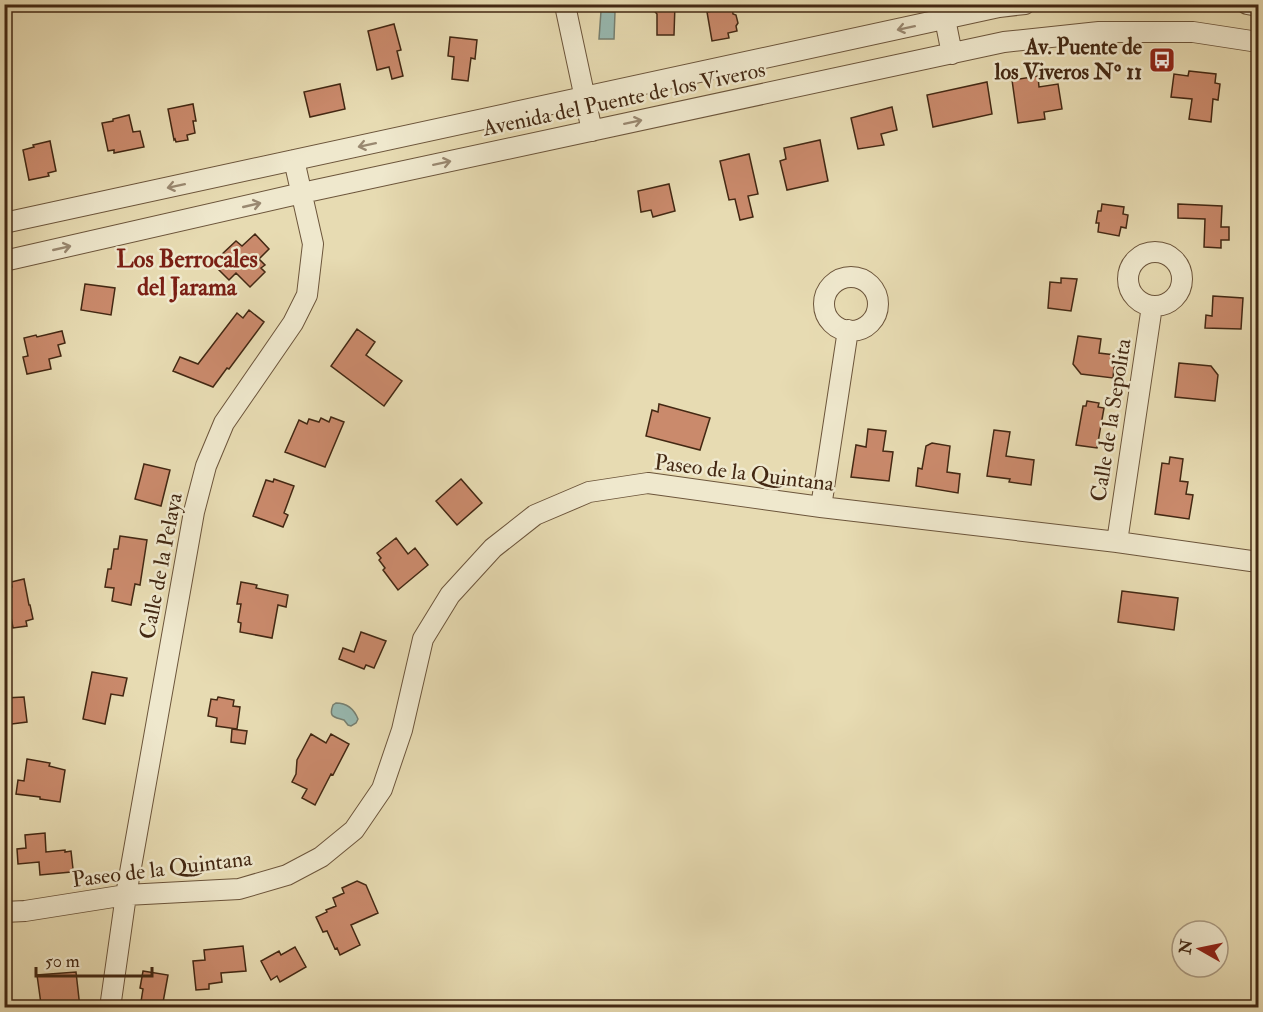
<svg xmlns="http://www.w3.org/2000/svg" width="1263" height="1012" viewBox="0 0 1263 1012" font-family="'IM FELL Double Pica',serif">
	<style>
		.water { fill: #98bab2; stroke: #768072; stroke-width: 1.5 }
		.building { fill: #ca8a6c; stroke: #432813; stroke-width: 1.5 }
		.lines { fill: none; stroke-linecap: round; stroke-linejoin: round }
		.minor-casing { stroke: #6c553b; stroke-width: 22 }
		.minor { stroke: #efe8cd; stroke-width: 20 }
		.oneway { stroke: #998870 }
		.labels { text-anchor: middle; dominant-baseline: central; stroke-width: 5; stroke-linejoin: round; paint-order: stroke }
		.poi-label { font-size: 22px; font-weight: bold; fill: #432813; stroke: #efe8cd; text-anchor: end }
		.street-label { font-size: 22px; fill: #432813; stroke: #efe8cd }
		.neighbourhood-label { font-size: 24px; font-weight: bold; fill: #7a1f14; stroke: #efe8cd }
	</style>
	<rect width="100%" height="100%" fill="#e7dbb2"/>
	<filter id="stains"><feTurbulence type="fractalNoise" baseFrequency=".00333" numOctaves="4"/><feColorMatrix values="0 0 0 0 .2 0 0 0 0 .09 0 0 0 0 .02 0 0 0 .5 -.17"/></filter>
	<radialGradient id="worn" r=".72"><stop offset=".6" stop-color="#630" stop-opacity="0"/><stop offset="1" stop-color="#630" stop-opacity=".3"/></radialGradient>
	<path class="water" d="M601,11L615,12L614,39H599Z
		M336,703C346,703 354,709 358,719L356,723L351,726L348,725L344,720C335,717 328,718 333,705Z"/>
	<path class="building" d="M648,4H675L674,35H657V14Z
		M732,7L733,14L736,15L738,23L736,26L737,31L728,33L729,38L712,41L707,12Z
		M394,24L401,50L397,51L403,76L392,79L389,67L377,70L368,31Z
		M450,37L477,40L475,59L471,58L468,81L452,79L454,57L448,56Z
		M1189,71L1216,74L1215,83L1220,84L1218,100L1213,99L1211,122L1189,119L1192,99L1171,97L1174,74L1188,76Z
		M1038,76L1039,87L1058,84L1062,109L1044,112L1045,119L1018,123L1012,80Z
		M987,82L992,114L933,127L927,95Z
		M340,84L345,109L310,117L304,92Z
		M193,104L196,121H193L195,133L187,135L188,140L176,142L175,139L174,140L168,109Z
		M892,107L897,130L881,134L884,145L858,149L851,118Z
		M129,115L133,132L140,131L144,147L114,153V150L108,151L102,123L113,121V119Z
		M820,140L828,181L787,190L780,161L786,159L784,148Z
		M50,141L56,171L48,173L49,176L29,180L23,150L34,147L33,145Z
		M749,154L758,194L748,196L753,217L740,220L735,199L729,200L720,161Z
		M669,184L675,211L653,217L651,210L641,212L638,191Z
		M1102,204L1124,207L1123,214L1128,215L1126,228L1121,227L1119,236L1098,232L1099,223H1096L1098,211H1101Z
		M1178,204L1222,206L1221,227H1229V240H1221V248L1204,247L1205,219L1178,218Z
		M255,234L269,249L259,259L265,265L261,268L265,272L250,287L236,273L229,280L217,268L224,262L219,257L236,241L242,246Z
		M1061,278L1077,279L1071,311L1048,308L1050,282L1061,283Z
		M85,284L115,288L111,315L81,310Z
		M1213,296L1243,298L1241,329L1205,328L1206,315L1212,316Z
		M249,310L264,322L229,369L227,368L213,387L173,371L180,357L198,364L237,313L243,318Z
		M357,329L375,342L366,355L402,381L384,406L331,366Z
		M62,331L65,343L58,345L61,356L49,359L51,369L27,374L23,357L28,356L24,338L36,335L37,337Z
		M1078,336L1101,339L1099,353L1115,355L1113,378L1081,374L1073,364Z
		M1179,363L1211,366L1218,375L1215,401L1175,397Z
		M1087,401L1099,403L1098,407L1104,408L1097,448L1076,445L1083,406H1086Z
		M659,404L710,418L700,450L646,436L652,410L658,412Z
		M331,417L344,422L325,467L285,452L299,420L307,424L309,419L319,422L321,418L329,422Z
		M868,429L886,431L883,451L893,452L889,481L851,477L856,445L866,447Z
		M994,430L1010,432L1006,456L1034,460L1031,485L1009,482L1010,479L987,476Z
		M932,443L950,446L947,472L960,474L958,493L916,486L918,468L922,469L926,446Z
		M1170,457L1183,459L1180,481L1188,482L1186,494L1193,495L1189,519L1155,514L1162,463L1169,464Z
		M144,464L170,470L161,506L135,499Z
		M274,479L294,486L284,513L288,515L283,527L253,516L266,480L273,482Z
		M461,479L482,503L457,525L436,501Z
		M120,536L147,540L140,585L135,584L131,605L112,601L114,588L105,587L108,569H111L114,549H118Z
		M396,538L408,554L415,548L428,565L398,590L383,570L385,568L379,560L381,558L377,553Z
		M24,579L29,605H30L33,619L26,621L27,626L13,628L11,617L4,618V589L12,587L11,582Z
		M241,582L257,585L256,588L288,595L286,607L278,605L272,638L240,632L241,623L238,622L241,604H237Z
		M1122,591L1178,598L1174,630L1118,622Z
		M361,632L386,641L374,668L366,665L364,669L339,659L343,648L354,652Z
		M92,672L127,678L123,696L111,694L105,724L83,719Z
		M24,697L27,722L4,725V698Z
		M218,697L234,700L233,706L240,707L237,729L216,726L217,718L208,716L211,699L217,700Z
		M232,729L247,731L245,744L231,742Z
		M311,734L326,743L331,734L349,744L333,775L331,774L315,805L302,798L307,789L292,782L296,774L297,760Z
		M27,759L50,763L49,766L65,770L60,802L40,799V797L16,794L18,780L24,781Z
		M45,833L46,852L65,850V852L71,851L73,869L71,870V872L40,875L39,862L18,864L17,849L26,848L25,835Z
		M357,881L366,885L378,913L351,925L360,945L340,955L337,948L335,949L327,931L323,932L316,917L327,912L326,910L336,906L333,898L344,893L342,888Z
		M243,946L246,971L221,973L222,982L209,984V989L196,990L193,961L205,960L204,950Z
		M295,947L306,967L280,982L277,976L271,980L261,961L279,951L281,955Z
		M143,971L168,975L162,1008H140L143,989L140,988Z
		M76,972L80,1008H65V1003L41,1004L37,975Z"/>
	<g class="lines">
		<defs>
			<path id="minor" d="M566,4V10L592,131
				M1247,4L1258,6
				M945,19L952,54
				M4,223L999,7L1025,4
				M1128 279a27 27 0 1 1 54 0a27 27 0 1 1-54 0Z
				M4,261L302,193L1004,42L1099,32H1193L1258,42
				M824 304a27 27 0 1 1 54 0a27 27 0 1 1-54 0Z
				M821,507L848,330
				M1117,542L1152,306
				M4,912L25,911L126,895L239,889L287,875L321,857L354,830L382,789L402,730L423,639L450,595L493,548L535,515L589,492L648,483L821,507L1117,542L1258,562
				M110,1008L126,895L194,512L206,466L224,423L293,323L307,295L313,244L294,160"/>
		</defs>
		<use href="#minor" class="minor-casing"/>
		<use href="#minor" class="minor"/>
	</g>
	<defs><path id="oneway-shaft" d="M-6 0H5M1.5-3L5.5 0L1.5 3" fill="none" stroke-width="1.6" stroke-linecap="round" stroke-linejoin="round" transform="scale(1.5)"/></defs>
	<g class="oneway">
		<use href="#oneway-shaft" transform="translate(906 28) rotate(168)"/>
		<use href="#oneway-shaft" transform="translate(633 122) rotate(-12)"/>
		<use href="#oneway-shaft" transform="translate(367 145) rotate(168)"/>
		<use href="#oneway-shaft" transform="translate(442 163) rotate(-12)"/>
		<use href="#oneway-shaft" transform="translate(176 186) rotate(168)"/>
		<use href="#oneway-shaft" transform="translate(252 205) rotate(-13)"/>
		<use href="#oneway-shaft" transform="translate(62 248) rotate(-13)"/>
	</g>
	<defs>
		<symbol id="bus-square" viewBox="-11 -11 22 22"><rect x="-9" y="-9" width="18" height="18" rx="4" fill="#8f2418" stroke="#efe8cd"/><path d="M-5-6H5V4H4V6H2V4H-2V6H-4V4H-5ZM-3.5-4V0h7V-4ZM-3.5 1.2v1.5H-2V1.2ZM2 1.2v1.5H3.5V1.2Z" fill="#fff"/></symbol>
	</defs>
	<g fill-rule="evenodd">
		<use href="#bus-square" x="1147" y="45" width="30" height="30"/>
	</g>
	<g class="labels">
		<g class="poi-label">
			<text x="1142" y="47">Av. Puente de<tspan x="1142" dy="25">los Viveros Nº 11</tspan></text>
		</g>
		<g class="street-label">
			<text transform="translate(624 99) rotate(-12)">Avenida del Puente de los Viveros</text>
			<text transform="translate(1111 420) rotate(-81)">Calle de la Sepolita</text>
			<text transform="translate(744 473) rotate(7)">Paseo de la Quintana</text>
			<text transform="translate(161 566) rotate(-79)">Calle de la Pelaya</text>
			<text transform="translate(162 869) rotate(-7)">Paseo de la Quintana</text>
		</g>
		<g class="neighbourhood-label">
			<text x="187" y="259">Los Berrocales<tspan x="187" dy="28">del Jarama</tspan></text>
		</g>
	</g>
	<rect width="1263" height="1012" fill="none" stroke="#e7dbb2" stroke-width="24"/>
	<rect x="6" y="6" width="1251" height="1000" fill="none" stroke="#432813" stroke-width="3"/>
	<rect x="12" y="12" width="1239" height="988" fill="none" stroke="#432813" stroke-width="1.5"/>
	<g transform="translate(1200 949) rotate(279)"><circle r="28" fill="#efe8cd" stroke="#aa9b83" stroke-width="1.5"/>
	<path d="M0-4.5L10 22L0 15L-10 22Z" fill="#8f2418"/>
	<text y="-9" font-size="16" font-weight="bold" text-anchor="middle" fill="#432813">N</text>
	</g>
	<path d="M36 967v9h116v-9" fill="none" stroke="#432813" stroke-width="3"/>
	<text x="45" y="967" font-size="18" fill="#432813" stroke="#efe8cd" stroke-width="4.5" paint-order="stroke">50 m</text>
	<rect width="100%" height="100%" filter="url(#stains)"/>
	<rect width="100%" height="100%" fill="url(#worn)"/>
</svg>
